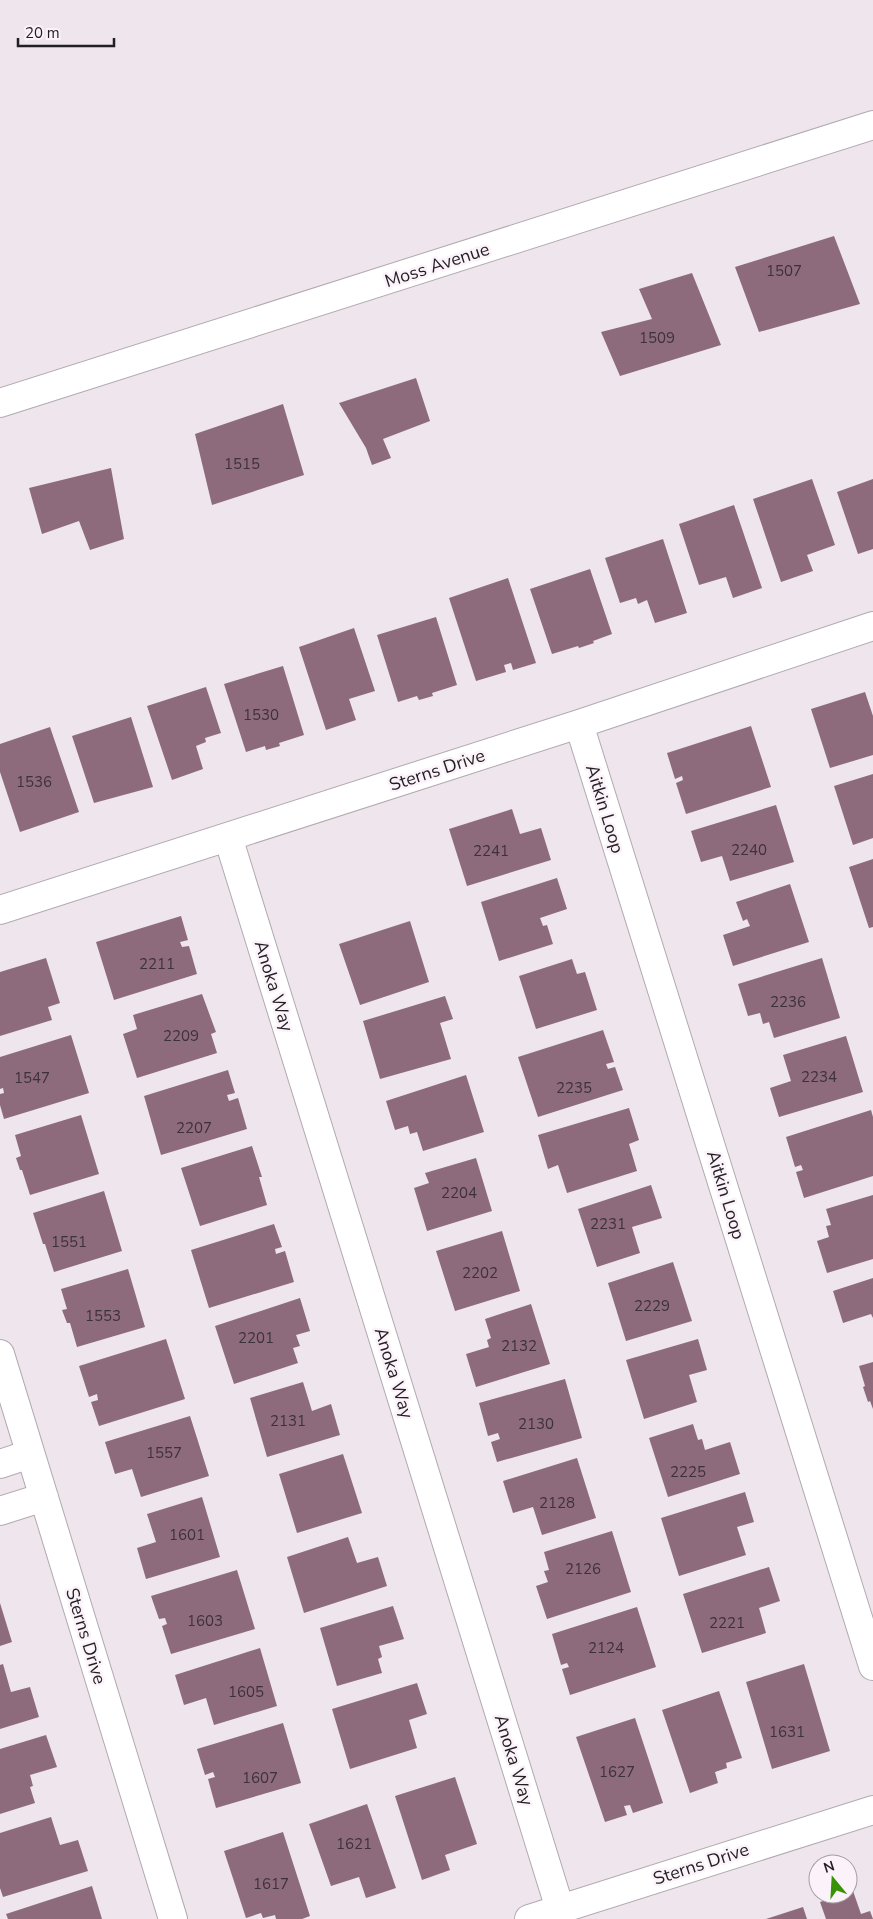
<svg xmlns="http://www.w3.org/2000/svg" width="873" height="1919" viewBox="0 0 873 1919" font-family="'Nunito Sans',sans-serif">
	<style>
		.building { fill: #8d6b7d }
		.lines { fill: none; stroke-linecap: round; stroke-linejoin: round }
		.minor-casing { stroke: #b2a9b1; stroke-width: 30 }
		.minor { stroke: #fff; stroke-width: 28 }
		.labels { text-anchor: middle; dominant-baseline: central; stroke-width: 5; stroke-linejoin: round; paint-order: stroke }
		.number-label { font-size: 15px; fill: #3d3239 }
		.street-label { font-size: 18px; fill: #221f22; stroke: #fbf2fa }
	</style>
	<rect width="100%" height="100%" fill="#eee5ed"/>
	<path class="building" d="M834,236L860,304L759,332L735,267Z
		M692,273L721,345L620,376L601,332L652,319L639,289Z
		M416,378L430,421L383,439L391,458L372,465L366,448L339,403Z
		M283,404L304,475L212,505L195,434Z
		M111,468L124,539L90,550L79,521L42,534L29,488Z
		M812,479L835,545L807,555L813,571L781,582L753,499Z
		M873,479V549L858,554L837,492Z
		M734,505L762,588L733,598L726,577L699,585L679,524Z
		M663,539L687,613L655,623L647,600L638,604L636,598L620,603L605,558Z
		M590,569L612,634L593,641L594,643L579,648L578,646L552,654L530,589Z
		M508,578L536,663L513,670L511,663L504,665L506,672L476,681L449,598Z
		M436,617L457,685L432,693L433,696L419,700L417,696L398,702L377,635Z
		M354,628L375,691L349,699L356,720L326,730L299,647Z
		M283,666L304,735L279,743L280,746L266,750L265,746L246,752L224,684Z
		M206,687L221,733L205,738L206,742L196,746L203,769L172,780L147,706Z
		M865,692L873,716V755L830,768L811,709Z
		M131,717L153,787L94,803L72,736Z
		M751,726L771,787L686,814L676,783L683,780L682,776L675,779L667,753Z
		M50,727L79,812L20,832L0,772V744Z
		M873,774V838L853,845L834,786Z
		M776,805L794,862L730,881L722,856L701,862L691,831Z
		M512,809L520,834L541,828L551,860L467,886L449,829Z
		M873,859V927L869,928L849,867Z
		M557,878L567,909L540,918L543,926L547,925L553,944L499,961L481,902Z
		M790,884L809,942L733,966L723,935L750,926L747,919L743,921L736,902Z
		M181,916L188,940L180,942L182,947L189,946L197,974L114,1000L96,942Z
		M410,921L429,982L360,1005L339,944Z
		M46,958L60,1003L48,1007L52,1020L0,1036V972Z
		M822,958L840,1018L774,1038L769,1022L763,1024L760,1013L748,1016L738,984Z
		M572,959L577,974L585,972L597,1010L536,1029L519,976Z
		M202,994L216,1032L211,1034L217,1053L137,1078L123,1034L137,1029L133,1015Z
		M445,996L453,1019L440,1023L451,1059L380,1079L363,1021Z
		M603,1030L614,1062L606,1064L608,1069L615,1067L623,1090L538,1117L518,1057Z
		M71,1035L89,1093L4,1119L0,1105V1094L4,1093L3,1088L0,1089V1057Z
		M846,1036L863,1092L779,1117L770,1088L791,1081L783,1055Z
		M228,1070L235,1093L227,1095L229,1101L238,1098L247,1129L161,1155L144,1096Z
		M466,1075L484,1132L423,1151L417,1132L410,1134L408,1126L395,1130L386,1101Z
		M629,1108L639,1140L629,1144L637,1171L567,1193L558,1165L548,1169L538,1135Z
		M871,1110L873,1117V1176L804,1198L796,1172L803,1170L801,1165L795,1167L786,1137Z
		M81,1115L99,1174L30,1195L22,1170H20L16,1158L21,1156L15,1135Z
		M252,1146L262,1177H259L267,1205L200,1226L181,1168Z
		M476,1158L492,1211L427,1231L414,1188L429,1183L425,1173Z
		M651,1185L662,1218L632,1227L640,1253L597,1267L578,1209Z
		M104,1191L122,1251L54,1272L45,1244H43L33,1213Z
		M873,1195V1259L827,1273L817,1241L829,1237L826,1226L831,1225L826,1209Z
		M274,1224L282,1247L275,1249L276,1254L285,1251L294,1282L209,1308L191,1250Z
		M502,1231L520,1291L455,1311L436,1251Z
		M673,1262L692,1321L626,1341L608,1283Z
		M128,1269L145,1327L77,1347L70,1323H67L62,1310L67,1309L61,1289Z
		M873,1278V1318L871,1314L843,1323L833,1291Z
		M300,1298L310,1331L296,1335L300,1346L293,1348L298,1363L234,1384L215,1326Z
		M531,1304L550,1364L476,1387L466,1354L489,1347L487,1340L491,1338L485,1319Z
		M166,1339L185,1399L99,1426L91,1402L98,1400L97,1394L89,1397L79,1366Z
		M698,1339L707,1370L689,1375L697,1402L644,1419L626,1360Z
		M873,1362V1409L870,1401L868,1402L863,1387L865,1386L859,1366Z
		M565,1379L582,1438L497,1462L491,1442L500,1439L498,1433L488,1436L479,1403Z
		M303,1382L312,1411L331,1404L340,1435L267,1457L250,1398Z
		M190,1416L209,1476L141,1497L132,1469L115,1474L105,1442Z
		M693,1424L698,1440L702,1439L705,1450L730,1442L740,1474L668,1497L649,1438Z
		M343,1454L362,1513L297,1533L279,1474Z
		M577,1458L596,1518L542,1535L533,1507L513,1513L503,1481Z
		M745,1492L754,1522L737,1527L746,1555L679,1576L661,1518Z
		M202,1497L220,1557L146,1579L137,1548L156,1542L147,1514Z
		M612,1531L631,1592L547,1619L536,1586L548,1582L544,1571L549,1570L544,1552Z
		M348,1537L357,1563L378,1557L387,1586L304,1613L287,1557Z
		M769,1567L780,1601L759,1608L766,1633L702,1653L683,1594Z
		M237,1570L255,1629L171,1654L162,1626L167,1624L165,1618L159,1619L151,1596Z
		M0,1603L12,1642L0,1646Z
		M393,1606L404,1639L379,1646L382,1657L378,1659L382,1673L337,1686L320,1628Z
		M637,1607L656,1667L570,1695L562,1669L569,1667L567,1663L561,1665L552,1634Z
		M260,1648L277,1706L214,1725L206,1698L184,1705L175,1675Z
		M3,1664L11,1692L30,1687L39,1717L0,1729V1665Z
		M804,1664L830,1751L772,1769L746,1682Z
		M417,1683L427,1714L409,1720L417,1748L350,1769L332,1709Z
		M719,1691L742,1758L726,1763L727,1768L715,1772L718,1783L690,1793L662,1710Z
		M635,1718L663,1803L633,1813L630,1805L624,1806L627,1815L605,1822L576,1737Z
		M283,1723L301,1783L216,1808L208,1779L215,1777L213,1772L205,1775L197,1749Z
		M46,1735L57,1767L30,1775L33,1786L30,1787L35,1803L0,1814V1749Z
		M455,1777L477,1844L445,1855L450,1870L422,1880L395,1796Z
		M367,1804L396,1888L366,1898L359,1877L331,1886L309,1824Z
		M51,1817L60,1845L78,1840L88,1871L3,1897L0,1888V1833Z
		M283,1832L310,1916L302,1919H276L275,1915L263,1918L261,1913L246,1918L224,1851Z
		M92,1886L102,1919H8L6,1914Z
		M853,1891L861,1914L870,1911L873,1919H826L820,1902Z
		M803,1907L807,1919H766Z"/>
	<g class="lines">
		<defs>
			<path id="minor" d="M0,403L873,125
				M579,724L873,1666
				M228,837L560,1909
				M0,910L579,724L873,626
				M0,1354L173,1919
				M0,1464L30,1454
				M0,1511L44,1497
				M529,1919L873,1810"/>
		</defs>
		<use href="#minor" class="minor-casing"/>
		<use href="#minor" class="minor"/>
	</g>
	<g class="labels">
		<g class="number-label">
			<text x="784" y="271">1507</text>
			<text x="657" y="338">1509</text>
			<text x="242" y="464">1515</text>
			<text x="261" y="715">1530</text>
			<text x="34" y="782">1536</text>
			<text x="749" y="850">2240</text>
			<text x="491" y="851">2241</text>
			<text x="157" y="964">2211</text>
			<text x="788" y="1002">2236</text>
			<text x="181" y="1036">2209</text>
			<text x="819" y="1077">2234</text>
			<text x="32" y="1078">1547</text>
			<text x="574" y="1088">2235</text>
			<text x="194" y="1128">2207</text>
			<text x="459" y="1193">2204</text>
			<text x="608" y="1224">2231</text>
			<text x="69" y="1242">1551</text>
			<text x="480" y="1273">2202</text>
			<text x="652" y="1306">2229</text>
			<text x="103" y="1316">1553</text>
			<text x="256" y="1338">2201</text>
			<text x="519" y="1346">2132</text>
			<text x="288" y="1421">2131</text>
			<text x="536" y="1424">2130</text>
			<text x="164" y="1453">1557</text>
			<text x="688" y="1472">2225</text>
			<text x="557" y="1503">2128</text>
			<text x="187" y="1535">1601</text>
			<text x="583" y="1569">2126</text>
			<text x="205" y="1621">1603</text>
			<text x="727" y="1623">2221</text>
			<text x="606" y="1648">2124</text>
			<text x="246" y="1692">1605</text>
			<text x="787" y="1732">1631</text>
			<text x="617" y="1772">1627</text>
			<text x="260" y="1778">1607</text>
			<text x="354" y="1844">1621</text>
			<text x="271" y="1884">1617</text>
		</g>
		<g class="street-label">
			<text transform="translate(437 265) rotate(-18)">Moss Avenue</text>
			<text transform="translate(437 770) rotate(-18)">Sterns Drive</text>
			<text transform="translate(605 809) rotate(73)">Aitkin Loop</text>
			<text transform="translate(274 986) rotate(73)">Anoka Way</text>
			<text transform="translate(726 1195) rotate(73)">Aitkin Loop</text>
			<text transform="translate(394 1373) rotate(73)">Anoka Way</text>
			<text transform="translate(86 1636) rotate(73)">Sterns Drive</text>
			<text transform="translate(514 1760) rotate(73)">Anoka Way</text>
			<text transform="translate(701 1864) rotate(-18)">Sterns Drive</text>
		</g>
	</g>
	<g transform="translate(833 1879) rotate(342)"><circle r="24" fill="#fbf2fa" stroke="#a49ea4"/>
	<path d="M0-4L9 19L0 12L-9 19Z" fill="#399204"/>
	<text y="-8" font-size="14" font-weight="bold" text-anchor="middle" fill="#221f22">N</text>
	</g>
	<path d="M18 38v8h96v-8" fill="none" stroke="#221f22" stroke-width="2.5"/>
	<text x="25" y="38" font-size="15" fill="#221f22" stroke="#fbf2fa" stroke-width="4" paint-order="stroke">20 m</text>
</svg>
